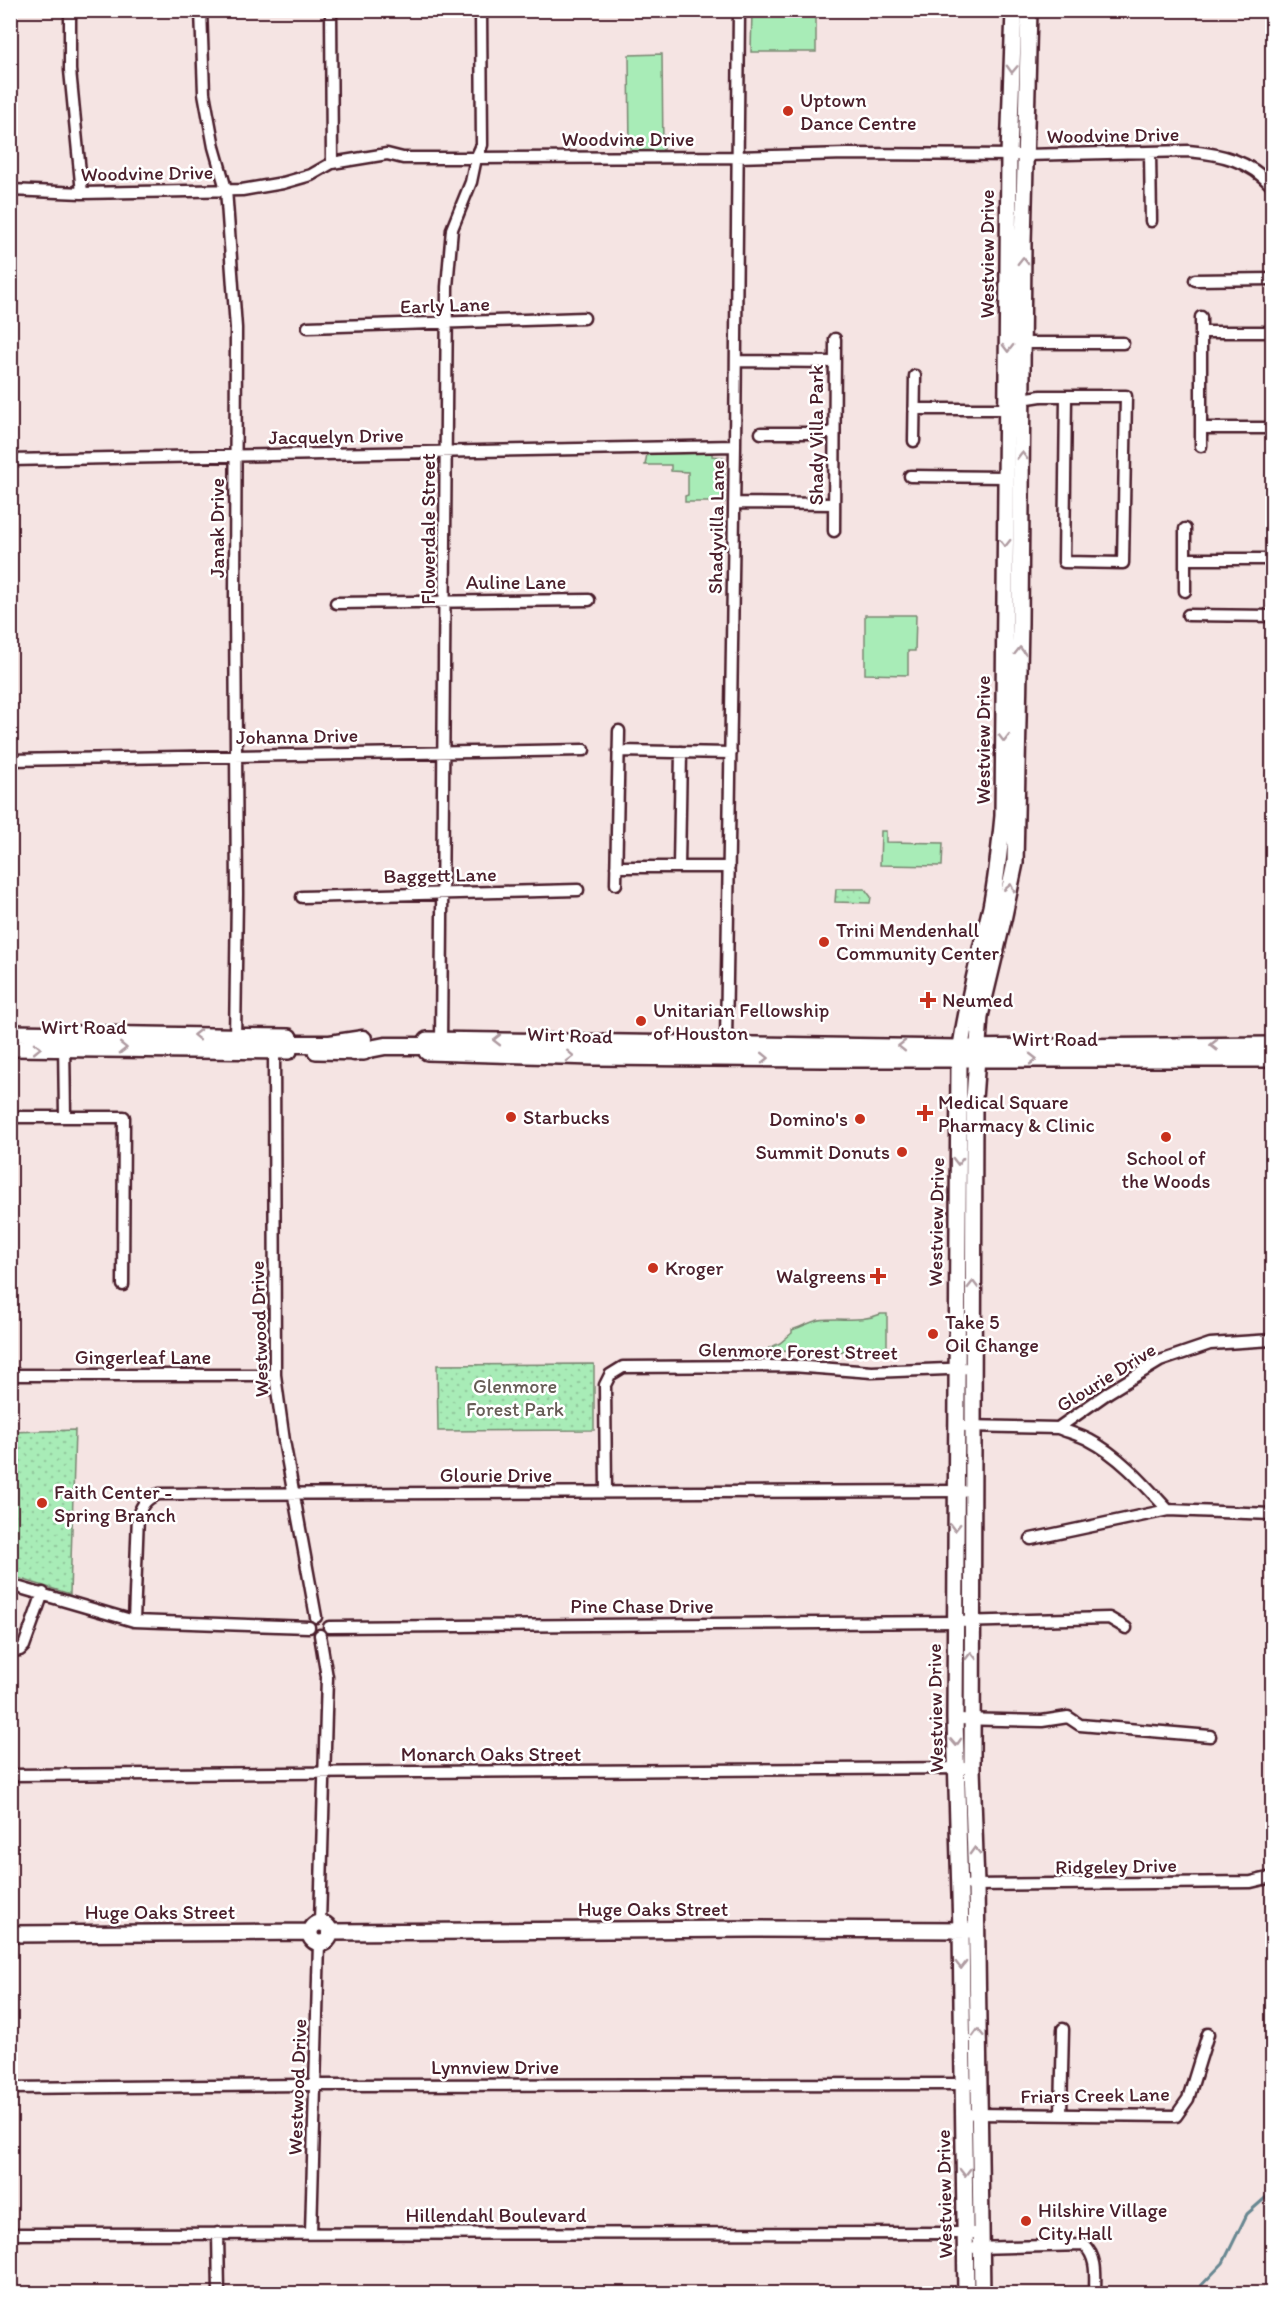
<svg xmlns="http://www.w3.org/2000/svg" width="1283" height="2304" viewBox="0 0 1283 2304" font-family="Itim,sans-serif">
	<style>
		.green { fill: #a8ecb7; stroke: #798671; stroke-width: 1.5 }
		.park { fill: url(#park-dots); stroke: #798671; stroke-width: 1.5 }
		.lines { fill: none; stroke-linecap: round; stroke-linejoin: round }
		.stream { stroke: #688791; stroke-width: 3 }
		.street-casing { stroke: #4a1f2b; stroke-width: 15 }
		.secondary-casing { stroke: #4a1f2b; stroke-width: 20 }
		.primary-casing { stroke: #4a1f2b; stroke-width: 21 }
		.street { stroke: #fff; stroke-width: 10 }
		.secondary { stroke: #fff; stroke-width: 15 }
		.primary { stroke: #fff; stroke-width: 16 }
		.oneway { stroke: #ae9aa0 }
		.poi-dot { fill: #c8321e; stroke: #fff; stroke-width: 2 }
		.labels { text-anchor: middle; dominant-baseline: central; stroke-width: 5; stroke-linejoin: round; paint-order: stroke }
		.poi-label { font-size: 20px; fill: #4a1f2b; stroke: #fff; text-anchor: start }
		.street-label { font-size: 20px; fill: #4a1f2b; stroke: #fff }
		.park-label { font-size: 20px; fill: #665c55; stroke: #fff }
	</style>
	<defs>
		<pattern id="park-dots" width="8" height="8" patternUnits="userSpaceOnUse" patternTransform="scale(1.5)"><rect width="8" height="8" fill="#a8ecb7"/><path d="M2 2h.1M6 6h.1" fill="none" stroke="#92ca9e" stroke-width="1.8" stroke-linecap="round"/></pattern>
	</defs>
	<rect width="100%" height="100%" fill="#f5e4e3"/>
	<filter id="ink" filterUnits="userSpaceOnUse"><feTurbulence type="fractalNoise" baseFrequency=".0167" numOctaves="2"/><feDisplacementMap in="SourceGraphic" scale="12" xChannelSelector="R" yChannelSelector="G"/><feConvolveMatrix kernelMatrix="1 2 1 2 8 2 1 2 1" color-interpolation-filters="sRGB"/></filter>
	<g filter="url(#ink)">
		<path class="green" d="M752,11H816V52H751Z
			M662,54L663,151H630L629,55Z
			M712,453V456L723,457L725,461V502H685V496L688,495V472L671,471V465H645L647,454Z
			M865,615H916L915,651H908V675L865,674Z
			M881,831H886V842L943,843L942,866L880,865Z
			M881,1314H887V1352L765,1350L780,1343L792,1333V1330C801,1327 810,1322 819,1320C842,1317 859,1323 881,1314Z"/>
		<path class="park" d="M836,889H865L871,897L870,903L835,902Z
			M594,1364V1430L438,1431L437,1365Z
			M75,1430L70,1594L11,1576L10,1432Z"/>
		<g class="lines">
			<path class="stream" d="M1193,2294L1223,2263L1247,2214L1272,2192"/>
			<defs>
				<path id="street" d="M70,10V70L82,193
					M201,10L204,93L214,147L226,189L236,328L235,604L237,894L235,1042
					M331,10L332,163
					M1150,153L1151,221
					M10,190L82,193L242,190L283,183L311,175L332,163L387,154L403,158H476L737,157L846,154L1025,155L1188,151C1221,154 1249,160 1272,186
					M1195,280L1272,279
					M308,327L584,318
					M1201,332H1272
					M1022,343H1123
					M736,361L835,362
					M1022,399L1041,396H1126L1123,563L1064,562L1066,397
					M914,409H1007
					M1201,428H1272
					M761,433H834
					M914,441L915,376
					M1201,446V317
					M10,460L735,446
					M910,476L1006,477
					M734,503L834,504
					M1185,529V591
					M834,531L835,339
					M1185,559H1272
					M336,603L589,600
					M1188,615L1272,616
					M618,751L731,753
					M10,760L584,750
					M616,867H729
					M679,867L681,752
					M616,884L619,731
					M302,897L578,890
					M64,1042L65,1116
					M726,1043L735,446L739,10
					M274,1044L275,1375L284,1441L316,1617
					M441,1045L447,287L452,229L471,182L476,158L482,145L481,10
					M10,1117H124L123,1285
					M10,1375H275
					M966,1426L1058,1428L1109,1392L1160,1361L1210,1344L1272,1340
					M1058,1428C1068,1432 1080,1435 1089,1440C1120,1456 1145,1485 1168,1510
					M606,1492L605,1385L610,1375L623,1367L792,1366L872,1372L972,1368
					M1031,1539L1168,1510L1272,1514
					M10,1585L134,1621L309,1627
					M134,1621L138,1515C143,1503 147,1498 159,1494L963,1491
					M329,1627L955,1622L1109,1618L1126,1628
					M10,1651L20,1650L24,1646L43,1593
					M955,1719L1042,1721L1068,1717L1080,1725L1210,1736
					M10,1775L972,1768
					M970,1885L1251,1882L1272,1877
					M320,1923L327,1677L320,1635
					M10,2088L306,2085L970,2084
					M973,2114L1176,2116L1188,2099L1208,2034
					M1061,2114L1063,2029
					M218,2233L219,2294
					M311,2233L319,1943
					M10,2234L981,2233
					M975,2248L1084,2245C1098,2258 1095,2276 1095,2294"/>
				<path id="secondary" d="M10,1033L289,1037
					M427,1040L960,1048L1272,1045
					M10,1048L289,1051
					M316,1051L364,1052
					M427,1052L594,1057L824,1059H1272
					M310 1933a10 10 0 1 1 20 0a10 10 0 1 1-20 0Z
					M330,1932L754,1929L971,1930
					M10,1934L310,1932
					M966,2294L961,1930L955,1719L959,1060C966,1008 979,958 991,907C997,877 1000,847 1003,816L1009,155L1014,10
					M982,2294L976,1885L972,1768L974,1099L980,1016L1003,920L1015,863L1020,623L1023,243L1029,10"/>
				<path id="primary" d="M274,1044H330L363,1039
					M354,1052L385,1046H441"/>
			</defs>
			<use href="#street" class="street-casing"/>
			<use href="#secondary" class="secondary-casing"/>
			<use href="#primary" class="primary-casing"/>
			<use href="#street" class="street"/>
			<use href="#secondary" class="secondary"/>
			<use href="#primary" class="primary"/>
		</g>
		<defs><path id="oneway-chevron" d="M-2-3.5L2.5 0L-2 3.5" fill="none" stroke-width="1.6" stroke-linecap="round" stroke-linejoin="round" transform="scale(1.5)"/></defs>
		<g class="oneway">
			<use href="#oneway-chevron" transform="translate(1012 69) rotate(92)"/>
			<use href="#oneway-chevron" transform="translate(1023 261) rotate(-89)"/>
			<use href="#oneway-chevron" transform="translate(1008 348) rotate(91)"/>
			<use href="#oneway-chevron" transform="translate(1022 456) rotate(-90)"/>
			<use href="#oneway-chevron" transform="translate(1005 543) rotate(91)"/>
			<use href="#oneway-chevron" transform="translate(1020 651) rotate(-89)"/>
			<use href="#oneway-chevron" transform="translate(1004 738) rotate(90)"/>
			<use href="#oneway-chevron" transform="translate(1010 888) rotate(-79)"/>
			<use href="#oneway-chevron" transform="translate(197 1035) rotate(-179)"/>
			<use href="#oneway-chevron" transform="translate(497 1040) rotate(-180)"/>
			<use href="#oneway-chevron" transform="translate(1214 1045) rotate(180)"/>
			<use href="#oneway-chevron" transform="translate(902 1046) rotate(-179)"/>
			<use href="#oneway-chevron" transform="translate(37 1048) rotate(-1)"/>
			<use href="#oneway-chevron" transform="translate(123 1048) rotate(1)"/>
			<use href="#oneway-chevron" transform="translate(570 1056) rotate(2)"/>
			<use href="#oneway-chevron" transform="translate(765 1058) rotate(1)"/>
			<use href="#oneway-chevron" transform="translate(1033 1059)"/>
			<use href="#oneway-chevron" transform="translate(958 1161) rotate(90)"/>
			<use href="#oneway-chevron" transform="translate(973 1285) rotate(-89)"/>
			<use href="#oneway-chevron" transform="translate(955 1527) rotate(91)"/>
			<use href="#oneway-chevron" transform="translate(971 1656) rotate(-90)"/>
			<use href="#oneway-chevron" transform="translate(956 1742) rotate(87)"/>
			<use href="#oneway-chevron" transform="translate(975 1851) rotate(-92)"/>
			<use href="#oneway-chevron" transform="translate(961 1965) rotate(89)"/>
			<use href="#oneway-chevron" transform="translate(978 2033) rotate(-92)"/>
			<use href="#oneway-chevron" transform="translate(965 2172) rotate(89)"/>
		</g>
	</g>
	<g class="poi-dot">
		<circle cx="788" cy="111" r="6"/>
		<circle cx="824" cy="942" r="6"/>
		<path d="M925 991h6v6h6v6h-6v6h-6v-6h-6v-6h6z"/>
		<circle cx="641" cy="1021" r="6"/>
		<path d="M922 1104h6v6h6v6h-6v6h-6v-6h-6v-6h6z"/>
		<circle cx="511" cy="1117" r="6"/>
		<circle cx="860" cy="1119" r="6"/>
		<circle cx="1166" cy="1137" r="6"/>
		<circle cx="902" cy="1152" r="6"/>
		<circle cx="653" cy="1268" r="6"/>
		<path d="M875 1267h6v6h6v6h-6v6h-6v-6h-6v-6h6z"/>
		<circle cx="933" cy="1334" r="6"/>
		<circle cx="42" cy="1503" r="6"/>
		<circle cx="1026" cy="2221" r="6"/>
	</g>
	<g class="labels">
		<g class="poi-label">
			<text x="800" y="100">Uptown<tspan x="800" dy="23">Dance Centre</tspan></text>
			<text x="836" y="930">Trini Mendenhall<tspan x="836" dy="23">Community Center</tspan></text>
			<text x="942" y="1000">Neumed</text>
			<text x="653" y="1010">Unitarian Fellowship<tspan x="653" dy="23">of Houston</tspan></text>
			<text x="938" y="1102">Medical Square<tspan x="938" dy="23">Pharmacy &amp; Clinic</tspan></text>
			<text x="523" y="1117">Starbucks</text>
			<text x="848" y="1119" text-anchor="end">Domino's</text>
			<text x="890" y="1152" text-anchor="end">Summit Donuts</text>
			<text x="1166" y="1158" text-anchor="middle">School of<tspan x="1166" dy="23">the Woods</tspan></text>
			<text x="665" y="1268">Kroger</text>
			<text x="866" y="1276" text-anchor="end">Walgreens</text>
			<text x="945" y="1322">Take 5<tspan x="945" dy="23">Oil Change</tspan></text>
			<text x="54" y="1492">Faith Center -<tspan x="54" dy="23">Spring Branch</tspan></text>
			<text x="1038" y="2210">Hilshire Village<tspan x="1038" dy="23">City Hall</tspan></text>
		</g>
		<g class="street-label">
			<text transform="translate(1113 135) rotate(-1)">Woodvine Drive</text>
			<text x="628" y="139">Woodvine Drive</text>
			<text transform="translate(147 173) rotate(-1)">Woodvine Drive</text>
			<text transform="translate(987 254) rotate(-90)">Westview Drive</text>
			<text transform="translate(445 305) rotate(-2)">Early Lane</text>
			<text transform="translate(816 435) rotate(-90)">Shady Villa Park</text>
			<text transform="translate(336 436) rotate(-1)">Jacquelyn Drive</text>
			<text transform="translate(716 527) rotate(-89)">Shadyvilla Lane</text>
			<text transform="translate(217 528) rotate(-90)">Janak Drive</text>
			<text transform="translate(428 529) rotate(-90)">Flowerdale Street</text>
			<text x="516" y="582">Auline Lane</text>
			<text transform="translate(297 736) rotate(-1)">Johanna Drive</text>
			<text transform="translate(983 740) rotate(-90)">Westview Drive</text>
			<text transform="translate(440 875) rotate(-1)">Baggett Lane</text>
			<text x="84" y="1027">Wirt Road</text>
			<text transform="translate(570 1035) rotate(2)">Wirt Road</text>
			<text x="1055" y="1039">Wirt Road</text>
			<text transform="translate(936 1222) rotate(-89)">Westview Drive</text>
			<text transform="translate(259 1329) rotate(-92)">Westwood Drive</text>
			<text transform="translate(798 1351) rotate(1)">Glenmore Forest Street</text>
			<text x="143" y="1357">Gingerleaf Lane</text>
			<text transform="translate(1106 1377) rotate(-32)">Glourie Drive</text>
			<text x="496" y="1475">Glourie Drive</text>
			<text x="642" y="1606">Pine Chase Drive</text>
			<text transform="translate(935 1708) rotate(-91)">Westview Drive</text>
			<text x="491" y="1754">Monarch Oaks Street</text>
			<text transform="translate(1116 1866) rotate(-1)">Ridgeley Drive</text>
			<text x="653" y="1909">Huge Oaks Street</text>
			<text x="160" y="1912">Huge Oaks Street</text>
			<text x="495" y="2067">Lynnview Drive</text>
			<text transform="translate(297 2087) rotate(-88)">Westwood Drive</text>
			<text transform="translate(1095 2095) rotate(-1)">Friars Creek Lane</text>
			<text transform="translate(944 2194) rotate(-91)">Westview Drive</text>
			<text x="496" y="2215">Hillendahl Boulevard</text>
		</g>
		<g class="park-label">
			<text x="515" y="1386">Glenmore<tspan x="515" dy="23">Forest Park</tspan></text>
		</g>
	</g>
	<rect width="1283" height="2304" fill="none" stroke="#fff" stroke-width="36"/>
	<rect x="18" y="18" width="1247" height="2268" fill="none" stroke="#4a1f2b" stroke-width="2" filter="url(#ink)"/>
</svg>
